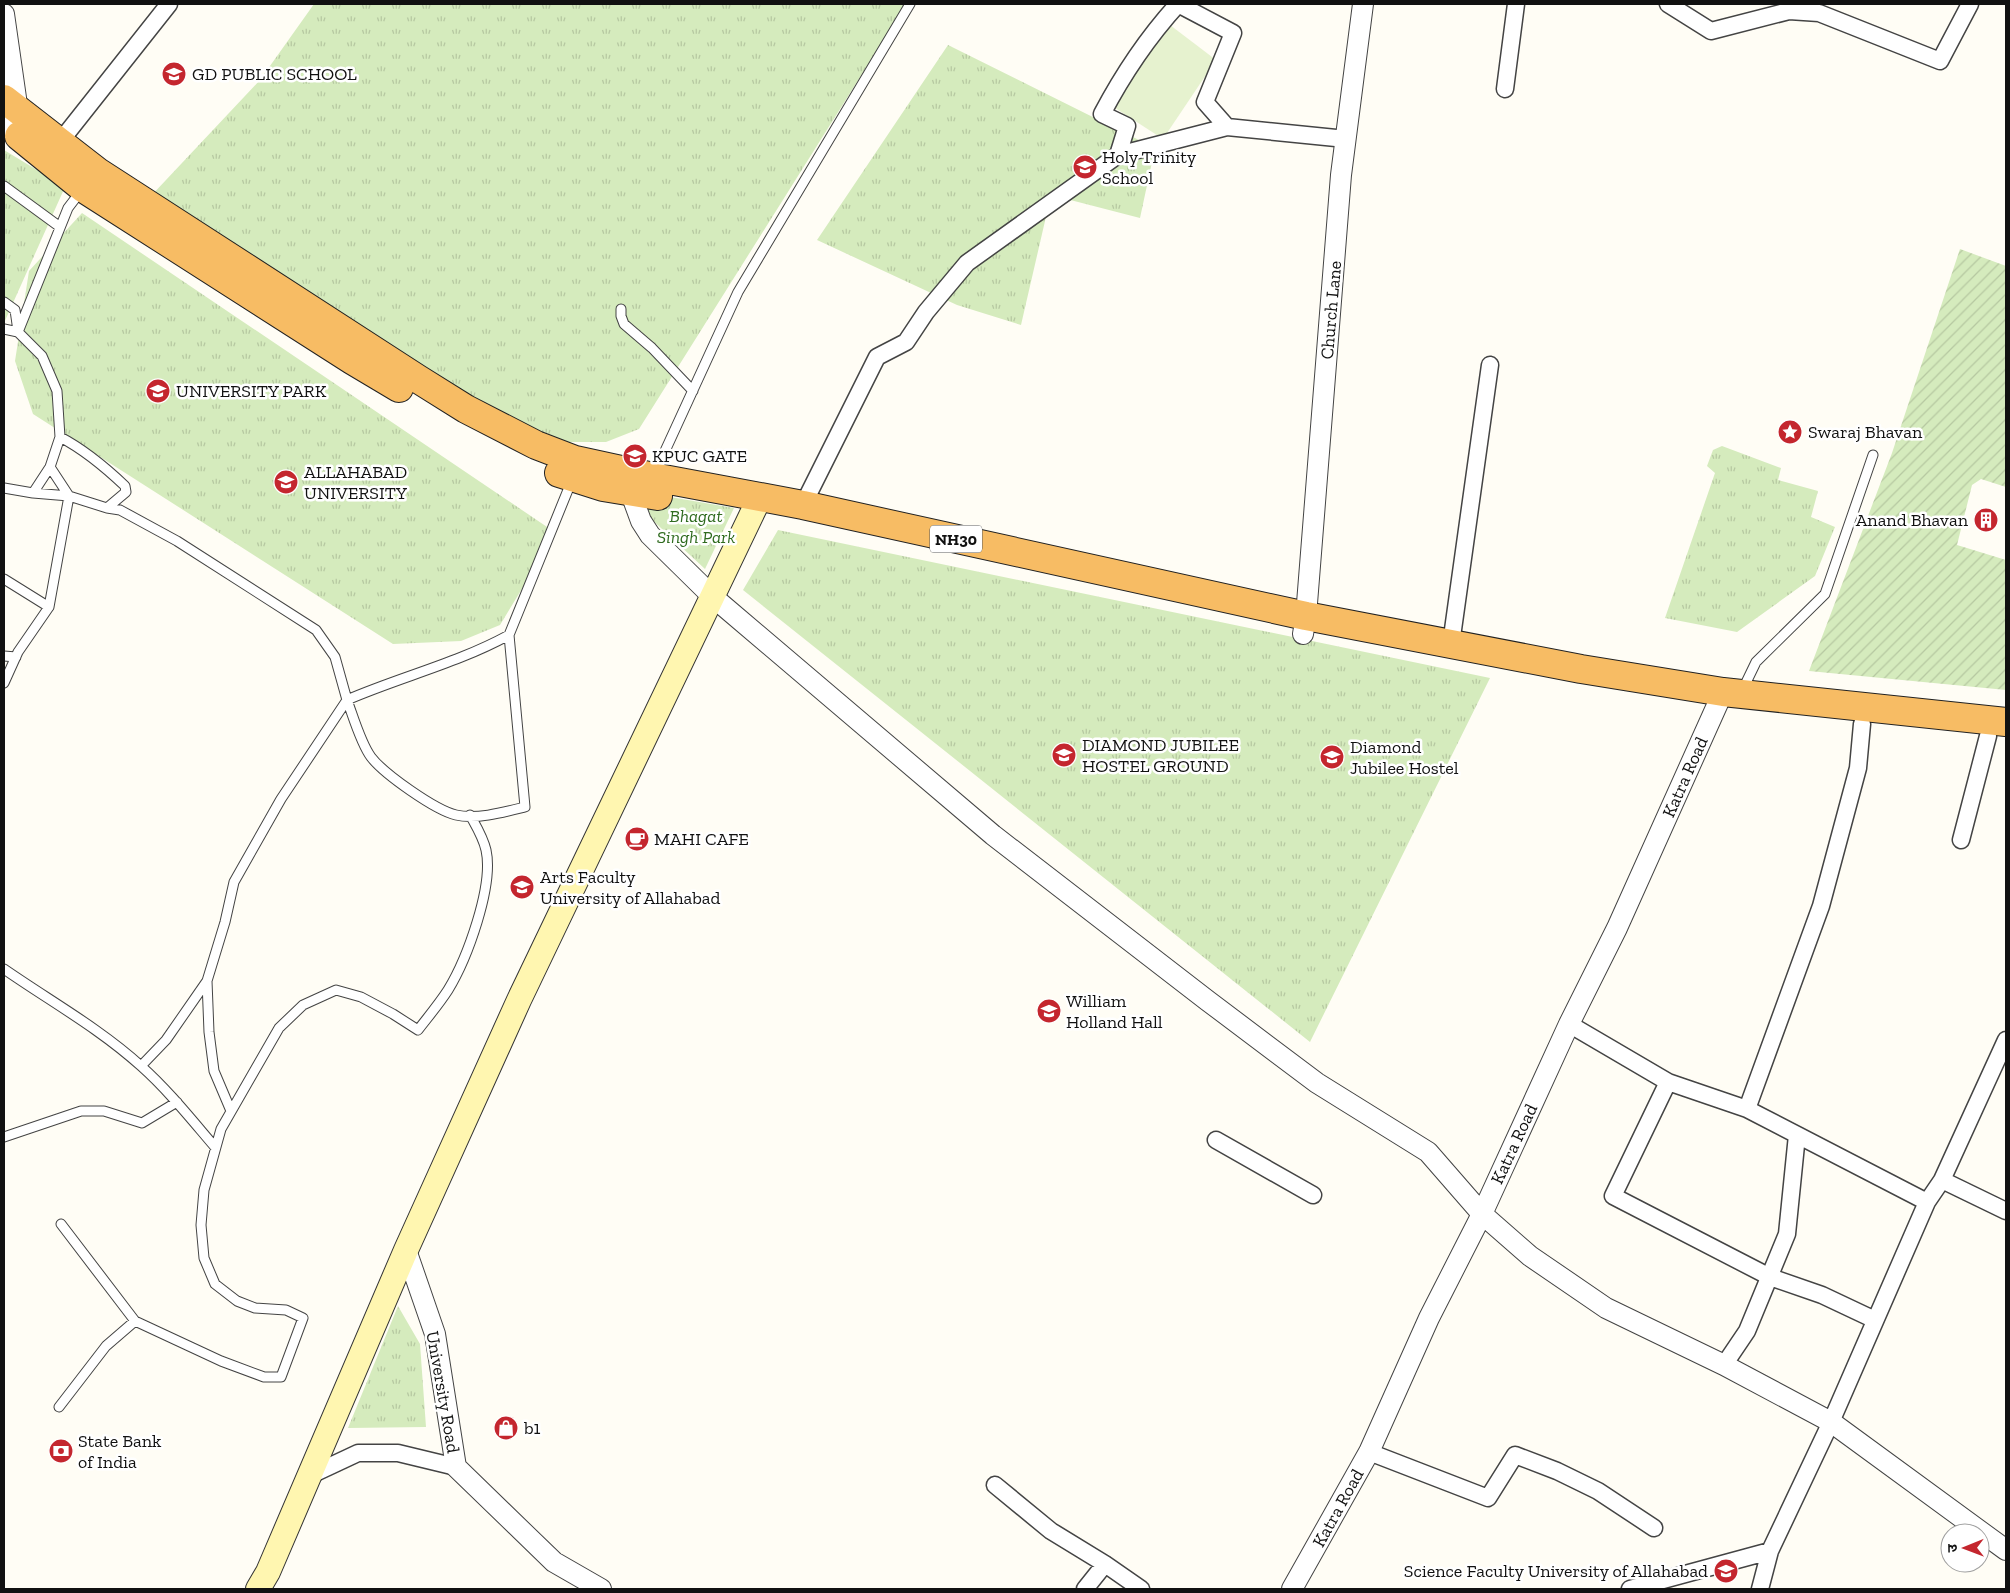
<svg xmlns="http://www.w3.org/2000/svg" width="2010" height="1593" viewBox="0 0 2010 1593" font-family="'Zilla Slab','Noto Sans Devanagari',serif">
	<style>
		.grass { fill: url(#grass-tufts) }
		.garden { fill: url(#garden-furrows) }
		.pitch { fill: #e6f2cf }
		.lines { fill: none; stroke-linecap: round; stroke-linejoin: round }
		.service-casing { stroke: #444; stroke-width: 11 }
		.minor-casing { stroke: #444; stroke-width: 19 }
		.tertiary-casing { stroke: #444; stroke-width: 22 }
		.secondary-casing { stroke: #333; stroke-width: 26 }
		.trunk-casing { stroke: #222; stroke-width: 30 }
		.service { stroke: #fff; stroke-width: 9 }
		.minor { stroke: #fff; stroke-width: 16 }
		.tertiary { stroke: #fff; stroke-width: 20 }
		.secondary { stroke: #fff6b0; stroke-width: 24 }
		.trunk { stroke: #f7bc64; stroke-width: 28 }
		.labels { text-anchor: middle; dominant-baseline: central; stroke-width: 5; stroke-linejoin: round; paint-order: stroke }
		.shield { fill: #fff; stroke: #585858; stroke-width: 1 }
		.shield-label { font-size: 16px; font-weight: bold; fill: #111 }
		.poi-label { font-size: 18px; fill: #111; stroke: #fff; text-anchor: start }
		.street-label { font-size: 18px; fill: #111; stroke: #fff }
		.park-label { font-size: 18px; font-style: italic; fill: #2f6b1f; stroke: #fff }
	</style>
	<defs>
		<pattern id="grass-tufts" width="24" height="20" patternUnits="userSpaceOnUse" patternTransform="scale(1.25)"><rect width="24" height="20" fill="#d5ebbd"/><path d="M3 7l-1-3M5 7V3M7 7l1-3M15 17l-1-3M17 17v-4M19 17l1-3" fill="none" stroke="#b6c8a1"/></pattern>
		<pattern id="garden-furrows" width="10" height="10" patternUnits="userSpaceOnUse" patternTransform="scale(1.25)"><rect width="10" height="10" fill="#d5ebbd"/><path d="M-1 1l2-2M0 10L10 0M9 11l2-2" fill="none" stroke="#b6c8a1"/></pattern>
	</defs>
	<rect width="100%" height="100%" fill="#fffdf5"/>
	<path class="grass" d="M314,4H906L639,429L606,442H552L388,359L150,197L260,80Z
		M948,45L1155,148L1140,218L1051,195L1021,325L957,305L817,240Z
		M4,150L65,187L4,323Z
		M82,213L556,533L500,625L461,641L393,644L33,414L15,361L29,271Z
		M1722,446L1781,468L1778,480L1818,491L1811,517L1835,527L1815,576L1737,632L1665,618L1715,473L1707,466L1713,450Z
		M618,488L734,508L705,569Z
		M778,530L1490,678L1310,1042L743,590Z
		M398,1306L420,1344L426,1427L348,1428Z"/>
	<path class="garden" d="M1960,249L2006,266V487L1981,479L1972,485L1957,545L2006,560V690L1809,671L1892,453Z"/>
	<path class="pitch" d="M1170,25L1216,60L1163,139L1112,106Z"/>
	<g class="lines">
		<defs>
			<path id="service" d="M4,186L60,227
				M4,302L15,310L18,331
				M621,309V316L624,324L652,348L693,391
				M4,329L18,332L42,356L57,391L60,437L50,467L33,493
				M18,332L68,208L81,191
				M50,467L69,496L107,508L126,492L125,486C105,467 85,450 60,437
				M654,475L738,292L910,4
				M4,488L33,493L69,496L49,607L18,652L4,683
				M107,508L120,510L177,541L316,630L335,657L347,700L281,799L234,882L225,922L207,981L166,1040L141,1066
				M4,579L49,607
				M509,635C458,663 400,677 347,700C353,716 361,744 371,757C384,774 435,810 456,815C476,820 505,812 525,807L509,635L572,480
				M4,656L16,657
				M1742,691L1756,662L1825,594L1873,455
				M4,969C50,1001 99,1028 141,1066C168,1090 191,1119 215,1147
				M207,981L209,1032L214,1071L231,1111
				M4,1137L81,1111H104L142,1123L177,1102
				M61,1224L135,1321L221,1361L264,1377H281L303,1318L286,1310L255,1308L237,1301L215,1284L204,1258L201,1225L204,1190L221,1129L279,1028L303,1005L336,990L361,997L393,1014L418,1030C428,1017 439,1004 448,990C467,959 494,886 486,850C483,837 476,826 470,815
				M59,1407L106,1346L135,1321"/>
			<path id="minor" d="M1668,4L1711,31L1789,11L1819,13L1940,61L1970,4
				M1505,89L1516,4
				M59,143L169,4
				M1118,155L1127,126L1102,114C1123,74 1148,37 1178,4L1233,33L1205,102L1227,127
				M803,505L877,357L906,342L926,312L967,263L1118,155L1227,127L1346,139
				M1451,644L1490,365
				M1961,840L1988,736
				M1569,1024L1668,1082L1747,1109L1927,1202
				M1668,1082L1613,1196L1770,1277L1822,1295L1875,1320
				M1747,1109L1821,906L1858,768L1862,724
				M1216,1140L1313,1195
				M1942,1180L2006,1211
				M1724,1365L1747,1331L1787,1234L1797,1135
				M1369,1452L1488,1498L1515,1455L1557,1471L1598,1491L1654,1528
				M311,1475L358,1453H398L456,1467
				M995,1485L1051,1531L1105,1564L1141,1589
				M1085,1589L1105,1564
				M1630,1589L1770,1551
				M1760,1589L1770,1551L1831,1422L1927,1202L1942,1180L2006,1040"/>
			<path id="tertiary" d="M4,14L18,112L8,128
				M630,491L641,521L650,535L713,597L993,835L1208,1001L1317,1083L1428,1152L1482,1214L1530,1256L1606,1308L1724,1365L1831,1422L2006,1550
				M1303,634L1306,616L1341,175L1363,4
				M406,1250L435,1334L456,1467L554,1562L601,1589
				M1292,1589L1369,1452L1429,1318L1482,1214L1569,1024L1617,928L1723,692"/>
			<path id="secondary" d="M258,1589L268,1572L406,1250L519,1000L760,497"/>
			<path id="trunk" d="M4,99L98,172L418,379L466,409L536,445L575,460L653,477L803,505L1306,616L1581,669L1723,692L2006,722
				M19,136L83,188L352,360L399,388
				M559,473L603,487L658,496"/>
		</defs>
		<use href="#service" class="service-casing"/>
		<use href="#minor" class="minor-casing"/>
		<use href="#tertiary" class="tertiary-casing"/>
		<use href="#secondary" class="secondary-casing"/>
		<use href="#trunk" class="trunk-casing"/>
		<use href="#service" class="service"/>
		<use href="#minor" class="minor"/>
		<use href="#tertiary" class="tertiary"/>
		<use href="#secondary" class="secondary"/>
		<use href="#trunk" class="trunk"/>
	</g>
	<defs>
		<symbol id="school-disc" viewBox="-11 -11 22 22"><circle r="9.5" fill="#c4262e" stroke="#fff"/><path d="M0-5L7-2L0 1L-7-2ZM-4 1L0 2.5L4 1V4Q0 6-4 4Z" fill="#fff"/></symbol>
		<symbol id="university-disc" viewBox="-11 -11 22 22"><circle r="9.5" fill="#c4262e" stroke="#fff"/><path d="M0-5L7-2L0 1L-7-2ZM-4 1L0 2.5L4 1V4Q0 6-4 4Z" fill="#fff"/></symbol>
		<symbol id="sight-disc" viewBox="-11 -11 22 22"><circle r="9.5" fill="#c4262e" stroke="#fff"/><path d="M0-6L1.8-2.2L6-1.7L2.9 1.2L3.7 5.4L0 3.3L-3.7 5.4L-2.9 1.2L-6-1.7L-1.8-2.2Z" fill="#fff"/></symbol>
		<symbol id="building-disc" viewBox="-11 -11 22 22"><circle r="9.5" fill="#c4262e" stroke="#fff"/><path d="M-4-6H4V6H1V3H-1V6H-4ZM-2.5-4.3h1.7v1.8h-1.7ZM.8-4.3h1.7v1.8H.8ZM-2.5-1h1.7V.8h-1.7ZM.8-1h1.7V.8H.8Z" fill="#fff"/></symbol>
		<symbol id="cafe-disc" viewBox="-11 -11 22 22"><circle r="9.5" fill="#c4262e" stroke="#fff"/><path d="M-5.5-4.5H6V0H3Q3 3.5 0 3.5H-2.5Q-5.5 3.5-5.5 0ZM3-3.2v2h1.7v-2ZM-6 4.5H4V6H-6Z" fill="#fff"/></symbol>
		<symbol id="shop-disc" viewBox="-11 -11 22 22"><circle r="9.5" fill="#c4262e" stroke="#fff"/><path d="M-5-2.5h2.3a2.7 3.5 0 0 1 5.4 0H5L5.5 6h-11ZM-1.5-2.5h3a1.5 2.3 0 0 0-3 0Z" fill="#fff"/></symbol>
		<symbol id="bank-disc" viewBox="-11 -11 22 22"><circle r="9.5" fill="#c4262e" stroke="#fff"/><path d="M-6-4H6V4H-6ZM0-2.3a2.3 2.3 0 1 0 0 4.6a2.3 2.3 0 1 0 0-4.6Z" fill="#fff"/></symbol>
	</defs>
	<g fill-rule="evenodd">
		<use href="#school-disc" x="160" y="60" width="28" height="28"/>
		<use href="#school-disc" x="1071" y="153" width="28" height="28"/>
		<use href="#university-disc" x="144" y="377" width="28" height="28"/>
		<use href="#sight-disc" x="1776" y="418" width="28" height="28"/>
		<use href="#university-disc" x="621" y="442" width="28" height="28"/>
		<use href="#university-disc" x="272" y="468" width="28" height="28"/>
		<use href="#building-disc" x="1972" y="506" width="28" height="28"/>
		<use href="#university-disc" x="1050" y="741" width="28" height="28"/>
		<use href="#university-disc" x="1318" y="743" width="28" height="28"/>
		<use href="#cafe-disc" x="623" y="825" width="28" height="28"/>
		<use href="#university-disc" x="508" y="873" width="28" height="28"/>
		<use href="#university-disc" x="1035" y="997" width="28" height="28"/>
		<use href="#shop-disc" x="492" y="1414" width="28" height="28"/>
		<use href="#bank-disc" x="47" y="1437" width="28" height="28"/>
		<use href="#university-disc" x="1712" y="1557" width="28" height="28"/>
	</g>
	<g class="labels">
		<rect class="shield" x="930" y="525.5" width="52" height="27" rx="4"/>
		<g class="shield-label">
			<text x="956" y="539">NH30</text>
		</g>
		<g class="poi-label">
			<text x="192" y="74">GD PUBLIC SCHOOL</text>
			<text x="1102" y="157">Holy Trinity<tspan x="1102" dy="21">School</tspan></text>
			<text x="176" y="391">UNIVERSITY PARK</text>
			<text x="1808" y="432">Swaraj Bhavan</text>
			<text x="652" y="456">KPUC GATE</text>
			<text x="304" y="472">ALLAHABAD<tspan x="304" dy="21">UNIVERSITY</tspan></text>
			<text x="1968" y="520" text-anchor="end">Anand Bhavan</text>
			<text x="1082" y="745">DIAMOND JUBILEE<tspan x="1082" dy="21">HOSTEL GROUND</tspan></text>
			<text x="1350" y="747">Diamond<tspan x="1350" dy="21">Jubilee Hostel</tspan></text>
			<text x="654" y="839">MAHI CAFE</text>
			<text x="540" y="877">Arts Faculty<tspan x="540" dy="21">University of Allahabad</tspan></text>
			<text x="1066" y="1001">William<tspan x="1066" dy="21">Holland Hall</tspan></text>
			<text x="524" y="1428">b1</text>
			<text x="78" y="1441">State Bank<tspan x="78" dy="21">of India</tspan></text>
			<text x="1708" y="1571" text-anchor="end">Science Faculty University of Allahabad</text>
		</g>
		<g class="street-label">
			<text transform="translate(1331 310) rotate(-85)">Church Lane</text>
			<text transform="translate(1685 777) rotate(-66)">Katra Road</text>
			<text transform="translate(1514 1144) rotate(-65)">Katra Road</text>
			<text transform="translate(443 1392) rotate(80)">University Road</text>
			<text transform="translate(1338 1508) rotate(-61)">Katra Road</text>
		</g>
		<g class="park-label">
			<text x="696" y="516">Bhagat<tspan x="696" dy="21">Singh Park</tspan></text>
		</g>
	</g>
	<rect width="2010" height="1593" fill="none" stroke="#111111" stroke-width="10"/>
	<g transform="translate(1965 1548) rotate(269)"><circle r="24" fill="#ffffff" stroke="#a0a0a0"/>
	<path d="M0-4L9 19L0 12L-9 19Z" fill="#c4262e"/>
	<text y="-8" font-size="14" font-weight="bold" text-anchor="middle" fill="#111111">उ</text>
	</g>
</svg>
